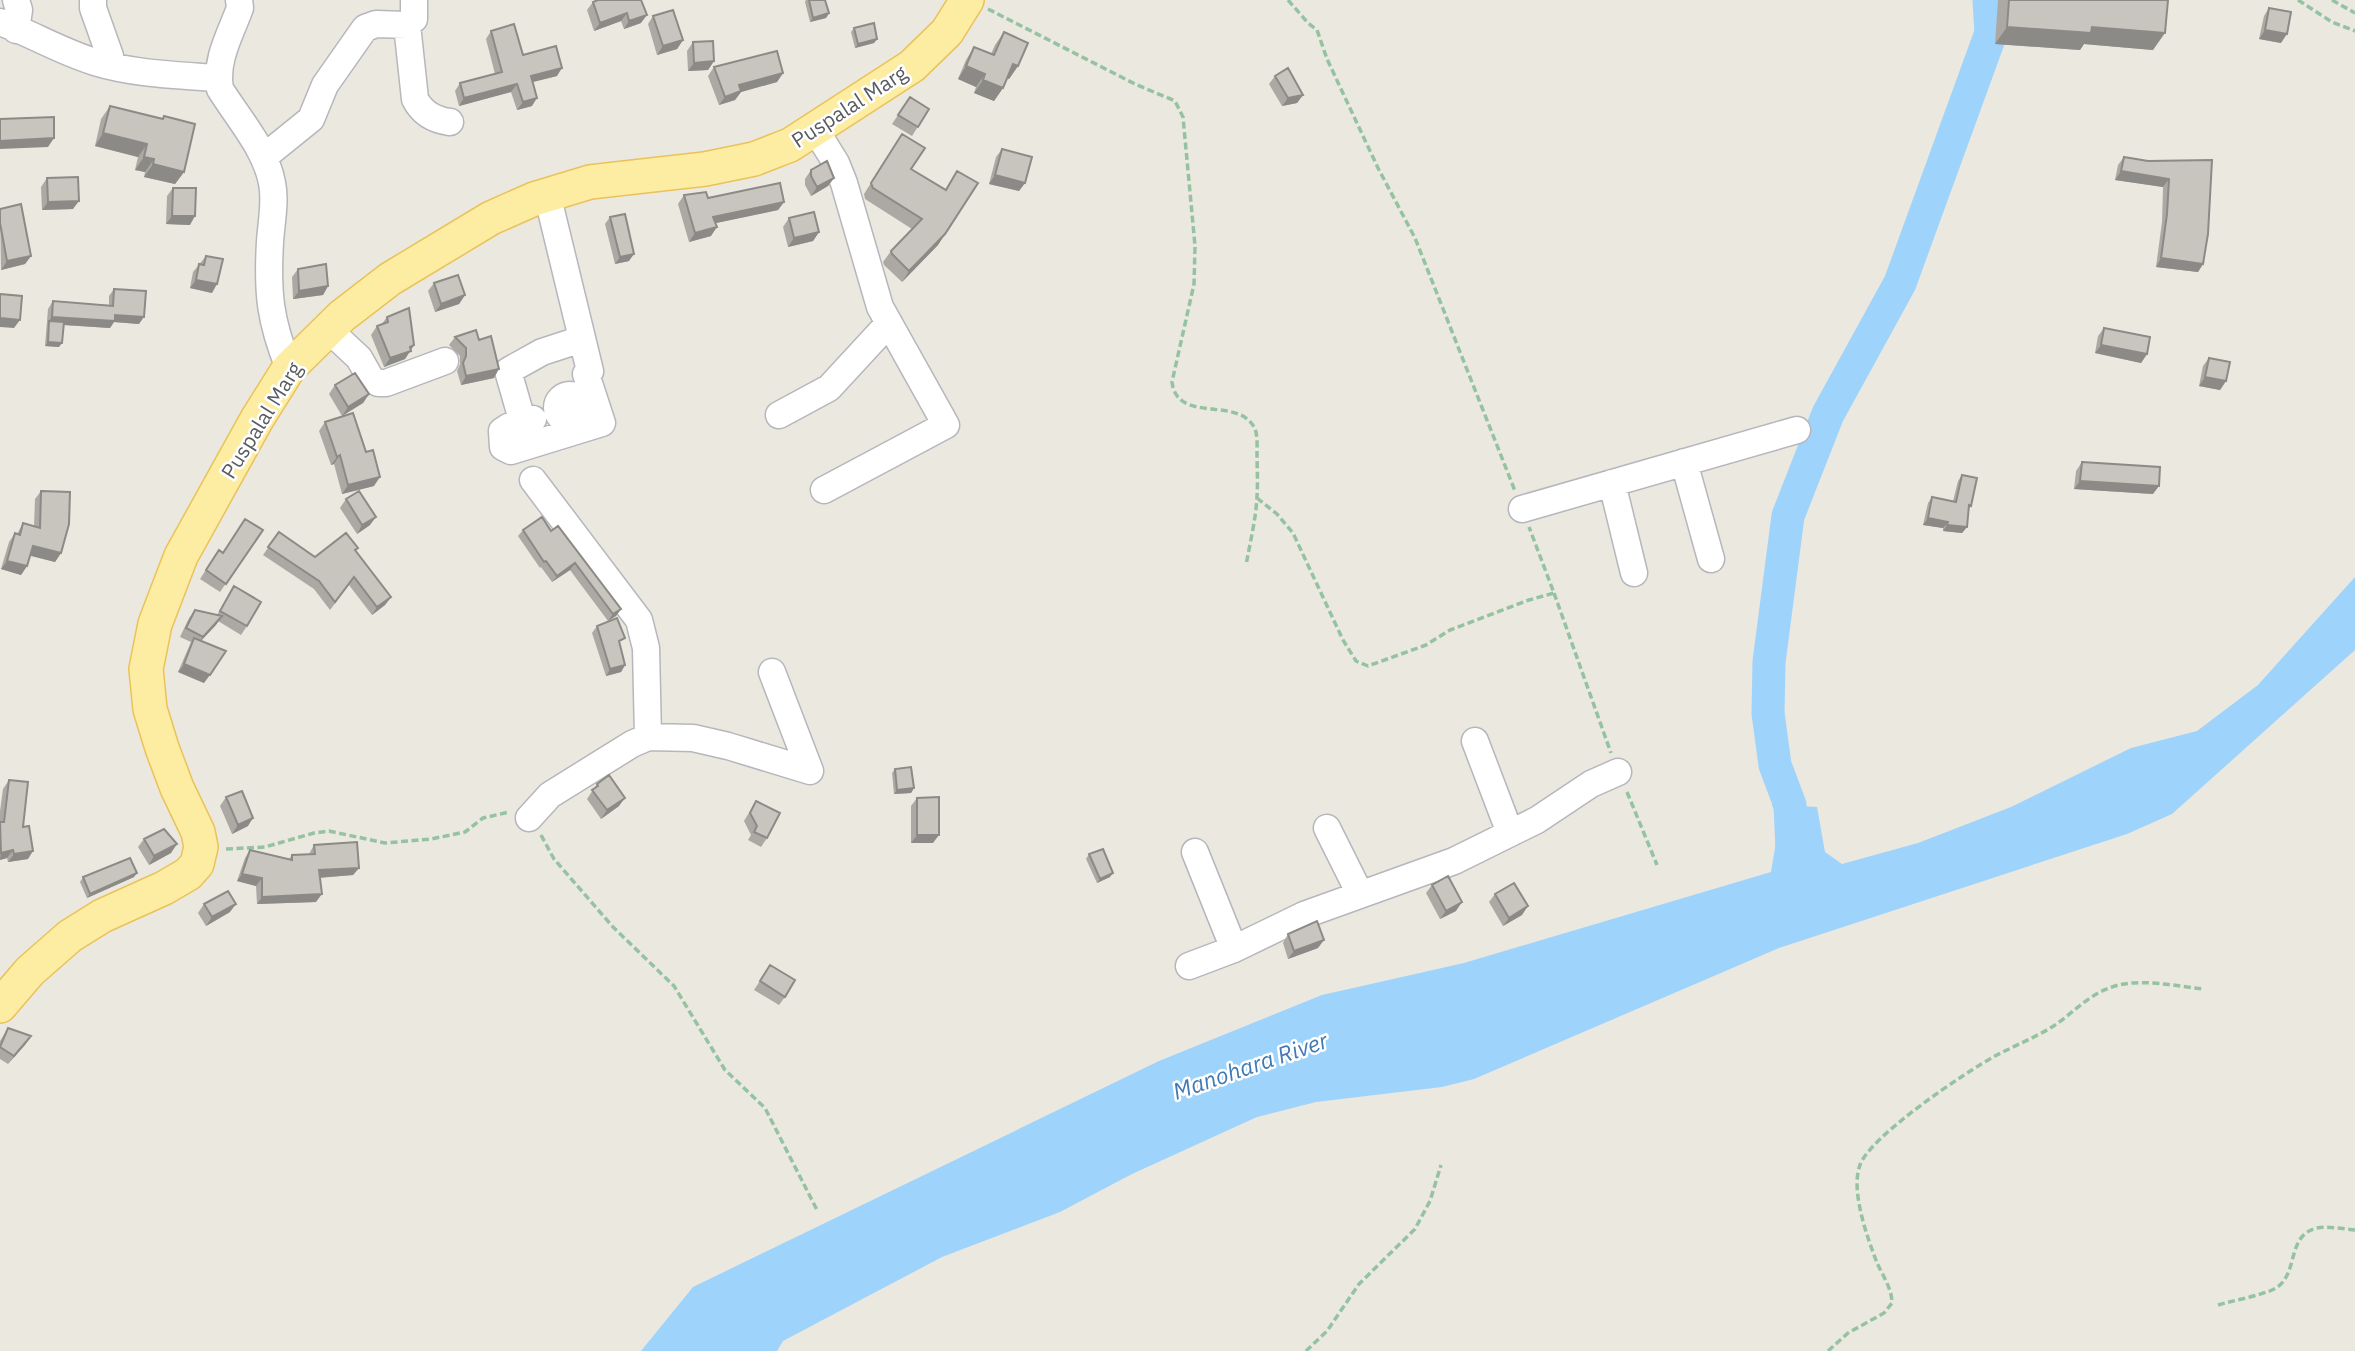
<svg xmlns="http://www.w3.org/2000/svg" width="2355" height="1351" viewBox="0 0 2355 1351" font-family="'IBM Plex Sans',sans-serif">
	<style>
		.water { fill: #9ed3fc }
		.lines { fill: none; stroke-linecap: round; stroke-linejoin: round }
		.river { stroke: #9ed3fc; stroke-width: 33 }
		.minor-casing { stroke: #b5b7bc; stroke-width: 29 }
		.major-casing { stroke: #ebc258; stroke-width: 36 }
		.path { stroke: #95c3a2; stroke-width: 3.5; stroke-dasharray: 7 3.5; stroke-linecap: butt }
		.minor { stroke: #fff; stroke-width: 26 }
		.major { stroke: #fceda3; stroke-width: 33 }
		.wall { fill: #aca9a4 }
		.shaded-wall { fill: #8c8a86 }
		.building { fill: #c8c5bf; stroke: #8c8a86; stroke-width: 2 }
		.labels { text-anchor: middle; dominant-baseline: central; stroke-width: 5; stroke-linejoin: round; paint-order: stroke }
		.street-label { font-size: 21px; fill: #585c60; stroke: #fff }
		.water-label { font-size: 23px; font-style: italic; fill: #4079b4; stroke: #fff }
	</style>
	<rect width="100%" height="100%" fill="#ebe8df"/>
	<path class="water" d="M2355,577V650L2172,814L2127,834L1779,948L1474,1079L1442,1087L1316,1102L1257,1117L1132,1174L1060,1212L942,1257L783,1341L777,1351H641L693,1287L1159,1061L1322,995L1464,963L1771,872L1779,824L1772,805L1817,807L1825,852L1842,864L1918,843L2011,807L2131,748L2197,731L2258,685Z"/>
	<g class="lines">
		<path class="river" d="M1792,850L1790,805L1775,765L1768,713L1769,662L1788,516L1828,414L1900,283L1991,33L1989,0"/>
		<defs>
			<path id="minor" d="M16,0L19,10L16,30
				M93,0V8L110,56L111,66
				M239,0L240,8C230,35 215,60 220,89C238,118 266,149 272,183C276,201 271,224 270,242C267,293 270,321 289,368
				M0,22C32,34 62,52 95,62C134,74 177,75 218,78
				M407,25L414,19V0
				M815,129L836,163L844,183L880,307L946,425L824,490
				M264,157L311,119L325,85L365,28L376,24L407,25L415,99C422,113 434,120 450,122
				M328,329L359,358L371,379L378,383H386L445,361
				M557 408a13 13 0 1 1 26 0a13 13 0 1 1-26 0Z
				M779,415L829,388L889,323
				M533,419L508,427L502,431L503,447L511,451L602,423L586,374L590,371L547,194
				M523,423L508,371L542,352L582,339
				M1684,462L1711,559
				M1612,483L1634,573
				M1522,509L1797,430
				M648,737L693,738L728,746L810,771L772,672
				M1475,741L1510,833
				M529,818L550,795L632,744L648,737L646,648L639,620L533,480
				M1327,828L1360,894
				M1195,852L1234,949
				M1189,966L1234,949L1304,915L1454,861L1537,820L1591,784L1618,772"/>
			<path id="major" d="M0,1006L30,971L70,936L102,916L164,888L188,874L197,864L201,847L198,832L177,788L162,748L150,709L146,669L155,624L181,556L257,419L289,368L342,316L390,279L491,218L534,199L590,182L705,169L754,159L790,145L912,66L947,32L967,0"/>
		</defs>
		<use href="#minor" class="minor-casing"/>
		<use href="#major" class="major-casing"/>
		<path class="path" d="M1288,0L1308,23L1317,30L1327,59L1378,168L1415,238L1515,491
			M2298,0L2332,22L2355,31
			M2332,0L2355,13
			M988,9L1135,84L1175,101L1183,117L1195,246L1194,284L1172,382C1177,424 1237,396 1254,427C1258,434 1257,445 1257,453C1257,467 1258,482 1257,496C1256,519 1250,543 1246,565
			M1257,498L1277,514L1293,533L1343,640L1356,661L1368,666L1426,645L1450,630L1529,600L1554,593L1529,527
			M1554,593L1611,753
			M1627,792L1657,865
			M541,835L554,859L613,927L674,986L725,1070L765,1108L817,1210
			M226,849L265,847L314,833L329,831L385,843L431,839L465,832L483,818L509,812
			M2218,1305C2234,1300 2261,1296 2276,1288C2299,1274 2286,1235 2317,1228C2328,1226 2344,1229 2355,1230
			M1306,1351L1327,1331L1359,1284L1415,1229L1430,1201L1441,1165
			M1828,1351L1848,1333L1884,1313L1892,1303C1892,1289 1883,1276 1877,1263C1868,1239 1850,1191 1860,1165C1870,1136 1966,1072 1995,1056C2014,1046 2034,1038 2052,1027C2071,1015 2087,996 2109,988C2137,977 2174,986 2204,989"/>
		<use href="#minor" class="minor"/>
		<use href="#major" class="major"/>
	</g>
	<path class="wall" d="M641,0V23L624,29L621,21L594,31L587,10L593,2Z
		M806,0H825L829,13L826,18L810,22L805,2Z
		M1998,0H2168L2153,50L2084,44L2080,50L1995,44Z
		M2269,8L2281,43L2259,39L2264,16Z
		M653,16L683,40L677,49L657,55L648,24Z
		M854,28L877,39L874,43L855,48L851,32Z
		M491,31L523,55L557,76L532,82V106L517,110L511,92L459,106L455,91L460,83L495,74L486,39Z
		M1004,32L1018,66L1009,79L1007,78L1003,88L994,101L974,93L976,87L958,79L966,60L974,47L991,54L995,45Z
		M693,42L714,61L708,70L688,71L687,51Z
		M714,67L783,73L777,82L741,92L735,100L719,105L708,76Z
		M1275,76L1303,95L1297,103L1282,106L1269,84Z
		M910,97L929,109L912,136L892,124Z
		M110,106L162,119L164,116L184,172L175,184L144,177L145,172L135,170L138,157L95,146L101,119Z
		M902,134L911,169L945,190L957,171L945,234L938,245L902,282L884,265L883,262L891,251L912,229L865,199L864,194Z
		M1002,149L1025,183L1019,191L989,184L996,157Z
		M2124,157L2148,161L2212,160L2203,264L2198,272L2156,267L2162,222L2163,187L2115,180L2118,165Z
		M811,170L834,178L828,186L811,196L805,185V179Z
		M47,178L73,209L42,210L41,187Z
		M173,188L190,225L166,224L167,196Z
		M684,195L708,198L784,202L778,210L715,223L711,236L689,242L678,204Z
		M0,209L31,256L25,264L1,270Z
		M610,217L629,261L615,264L605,224Z
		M789,218L819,232L813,241L788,247L783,227Z
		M206,256L212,293L190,288L193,272Z
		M298,269L328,286L323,295L293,299L292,277Z
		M434,283L465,295L459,304L435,312L428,291Z
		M114,289L139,324L114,322L110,328L64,325L59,347L45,346L48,309L53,301L109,305V296Z
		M387,317L414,345L405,359L384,367L371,335L377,326L381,325Z
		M2104,328L2147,354L2141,363L2095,353L2098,336Z
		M455,337L479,340L494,378L461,385L457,371L460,364V356L449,345Z
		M2209,358L2226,381L2220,390L2199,386L2203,366Z
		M335,385L369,394L363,403L342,416L329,394Z
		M325,422L374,486L342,494L334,464L331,465L319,431Z
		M2082,462L2153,494L2074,489L2076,471Z
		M1962,475L1971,506L1968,510L1967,527L1962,533L1943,531V528L1923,525L1928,503L1932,497L1953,501L1958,481Z
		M41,491L61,553L55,562L30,555L27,566L21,575L1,569L9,542L15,533L17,534L23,523L34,526L35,499Z
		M346,499L370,525L357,534L340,508Z
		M263,530L220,592L200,579L219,550L223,552Z
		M523,530L551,531L621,609L616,616L608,621L570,570L552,582L541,567L540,568L518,536Z
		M279,532L315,557L391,597L385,605L372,615L349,585L330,610L314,589L263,555Z
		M234,586L247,626L241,635L218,621L201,641L204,683L178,672L191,642L180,637L189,618L195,610L217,615Z
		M597,626L620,645L625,665L621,672L606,676L592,633Z
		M895,769L914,788L911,793L894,794L892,773Z
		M9,780L23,827L28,859L8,862L7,858L0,860V811L3,789Z
		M597,784L619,806L601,819L587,799Z
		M226,797L248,826L232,834L220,806Z
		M917,798L933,843H911V806Z
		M756,801L767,838L761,847L748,840L751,835L744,821Z
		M144,839L171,853L149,865L138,847Z
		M314,845L359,868L353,875L320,878L316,902L257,904L256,886L237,881L245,858L250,850L289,859L292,855L309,854Z
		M1089,854L1110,877L1097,883L1086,859Z
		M83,877H134L87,898L80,882Z
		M1432,885L1456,911L1440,919L1426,893Z
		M1495,894L1522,915L1503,926L1489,902Z
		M204,904L230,912L206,926L198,913Z
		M1288,934L1318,948L1288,959L1283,943Z
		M770,965L785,997L779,1005L754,990Z
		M8,1028L31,1036L8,1064L0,1059V1041Z"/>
	<path class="shaded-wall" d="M627,13L621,21L594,31L600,23Z
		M829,13L826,18L810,22L813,18Z
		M647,15L641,23L624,29L629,21Z
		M2007,27H2092L2165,33L2153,50L2084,44L2080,50L1995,44Z
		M2265,30L2287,34L2281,43L2259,39Z
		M877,39L874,43L855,48L858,44Z
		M683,40L677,49L657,55L663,46Z
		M714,61L708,70L688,71L694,63Z
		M1013,64L1018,66L1009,79L1004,77Z
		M966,66L985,74L976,87L958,79Z
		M562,68L557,76L525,84L531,76Z
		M783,73L777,82L741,92L735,100L719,105L725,97L739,85Z
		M983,80L1003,88L994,101L974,93Z
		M517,84L511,92L459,106L464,98Z
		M1303,95L1297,103L1282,106L1288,98Z
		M537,98L532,106L517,110L523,102Z
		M103,133L147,144L138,157L95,146Z
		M54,138L48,147L0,149V141Z
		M144,157L154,159L145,172L135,170Z
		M153,164L184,172L175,184L144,177Z
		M2121,171L2169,179L2163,187L2115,180Z
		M995,175L1025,183L1019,191L989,184Z
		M834,178L828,186L811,196L817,187Z
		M79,201L73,209L42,210L48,202Z
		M784,202L778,210L707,225L713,217Z
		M172,216H195L190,225L166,224Z
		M717,227L711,236L689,242L695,233Z
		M819,232L813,241L788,247L794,238Z
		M945,234L938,245L902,282L909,271Z
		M634,254L629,261L615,264L620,257Z
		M31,256L25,264L1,270L7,261Z
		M2161,258L2203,264L2198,272L2156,267Z
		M196,280L217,284L212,293L190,288Z
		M328,286L323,295L293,299L299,291Z
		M465,295L459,304L435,312L441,304Z
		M115,315L144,317L139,324L114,322L110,328L49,324V321L52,317Z
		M0,318L20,320L14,328L0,327Z
		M48,342L62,343L59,347L45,346Z
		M414,345L405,359L384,367L390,358Z
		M2101,345L2147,354L2141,363L2095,353Z
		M499,369L494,378L461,385L466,376Z
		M2205,377L2226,381L2220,390L2199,386Z
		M369,394L363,403L342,416L348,407Z
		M340,455L334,464L331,465L337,457Z
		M380,477L374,486L342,494L348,485Z
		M2080,481L2159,486L2153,494L2074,489Z
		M376,517L370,525L357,534L362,525Z
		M1928,518L1948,522L1943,528L1923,525Z
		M1947,525L1967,527L1962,533L1943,531Z
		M33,546L61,553L55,562L27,555Z
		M7,561L27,566L21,575L1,569Z
		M575,563L570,570L552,582L557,576Z
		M391,597L385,605L372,615L377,607Z
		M621,609L616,616L608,621L613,614Z
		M222,616L216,625L197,645L203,637Z
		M184,664L210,675L204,683L178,672Z
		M625,665L621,672L606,676L610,669Z
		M914,788L911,793L894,794L897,790Z
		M625,798L619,806L601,819L607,810Z
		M253,818L248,826L232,834L238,825Z
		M917,835H939L933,843H911Z
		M177,844L171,853L149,865L154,856Z
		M13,850L7,858L0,860L1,853Z
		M33,851L28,859L8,862L14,854Z
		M359,868L353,875L314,878L319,870Z
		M137,873L134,877L87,898L90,894Z
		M1113,873L1110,877L1097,883L1100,879Z
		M242,874L262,878L256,886L237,881Z
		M322,894L316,902L257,904L262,897Z
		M1462,902L1456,911L1440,919L1446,911Z
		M236,904L230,912L206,926L212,917Z
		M1528,906L1522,915L1503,926L1509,918Z
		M1324,940L1318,948L1288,959L1294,951Z
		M31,1036L25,1045L8,1064L14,1056Z"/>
	<path class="building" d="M598,0H641L647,15L629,21L627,13L600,23L593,2Z
		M809,0H825L829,13L813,18Z
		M2009,0H2168L2165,33L2092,27L2091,33L2007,27Z
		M2269,8L2291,12L2287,34L2265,30Z
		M673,10L683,40L663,46L653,16Z
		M874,23L877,39L858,44L854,28Z
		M514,24L523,55L556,46L562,68L531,76L537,98L523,102L517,84L464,98L460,83L502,72L491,31Z
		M1004,32L1028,43L1018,66L1013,64L1003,88L983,80L985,74L966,66L974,47L994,55Z
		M713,41L714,61L694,63L693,42Z
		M777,51L783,73L739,85L741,91L725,97L714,67Z
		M1288,68L1303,95L1288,98L1275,76Z
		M910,97L929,109L918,127L898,115Z
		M110,106L163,119L164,116L195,124L184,172L153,164L154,159L144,157L147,144L103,133Z
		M54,117V138L0,141V119Z
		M902,134L925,148L911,169L946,190L957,171L978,183L945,234L909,271L892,254L891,251L922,219L873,188L871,183Z
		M1002,149L1032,157L1025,183L995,175Z
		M2124,157L2148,161L2212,160L2208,234L2203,264L2161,258L2167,214L2169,179L2121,171Z
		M827,161L834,178L817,187L811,176V170Z
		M78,177L79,201L48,202L47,178Z
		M780,183L784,202L713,217L717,227L695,233L684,195L706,192L708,198Z
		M173,188H196L195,216H172Z
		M21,204L31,256L7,261L0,223V209Z
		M814,212L819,232L794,238L789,218Z
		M625,214L634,254L620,257L610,217Z
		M206,256L223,259L217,284L196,280L199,264L204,265Z
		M326,264L328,286L299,291L298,269Z
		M458,275L465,295L441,304L434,283Z
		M114,289L146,291L144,317L115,315V321L52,317L53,301L113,306Z
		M0,294L22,296L20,320L0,318Z
		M409,308L414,345L410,347L411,351L390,358L377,326L388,322L387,317Z
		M49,321L64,322L62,343L48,342Z
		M2104,328L2150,337L2147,354L2101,345Z
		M476,330L479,340L491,336L499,369L466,376L463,363L466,356V348L455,337Z
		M2209,358L2230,362L2226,381L2205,377Z
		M355,373L369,394L348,407L335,385Z
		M353,413L366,452L373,450L380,477L348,485L340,455L337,457L325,422Z
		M2082,462L2160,467L2159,486L2080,481Z
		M1962,475L1977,478L1971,506L1969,505L1967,527L1947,525L1948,522L1928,518L1932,497L1956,502Z
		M41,491L70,492L69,524L61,553L33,546L27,566L7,561L15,533L20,535L23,523L40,528Z
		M359,491L376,517L362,525L346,499Z
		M542,517L551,531L558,526L621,609L613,614L575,563L557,576L546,561L544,562L523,530Z
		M245,519L263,530L226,584L206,570L219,550L223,553Z
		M279,532L315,557L346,533L358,548L355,550L391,597L377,607L354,577L335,602L319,581L268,547Z
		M234,586L261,602L247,626L220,611Z
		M195,610L222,616L203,637L186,628Z
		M617,618L625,638L619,641L625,665L610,669L597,626Z
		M194,638L226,651L210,675L184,664Z
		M911,767L914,788L897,790L895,769Z
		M609,775L625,798L607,810L592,790L598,786L597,784Z
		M9,780L28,782L23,827L29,826L33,851L14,854L13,850L1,853L0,822H4Z
		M242,791L253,818L238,825L226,797Z
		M939,797V835H917V798Z
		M756,801L780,813L767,838L754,832L757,826L750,813Z
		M164,829L177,844L154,856L144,839Z
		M357,842L359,868L319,870L322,894L262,897V878L242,874L250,850L292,860V855L315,854L314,845Z
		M1103,849L1113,873L1100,879L1089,854Z
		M130,858L137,873L90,894L83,877Z
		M1448,876L1462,902L1446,911L1432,885Z
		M1514,883L1528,906L1509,918L1495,894Z
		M228,891L236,904L212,917L204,904Z
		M1317,921L1324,940L1294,951L1288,934Z
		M770,965L795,980L785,997L760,981Z
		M8,1028L31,1036L14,1056L0,1047Z"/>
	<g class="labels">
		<g class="street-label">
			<text transform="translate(849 106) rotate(-33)">Puspalal Marg</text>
			<text transform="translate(261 420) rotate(-58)">Puspalal Marg</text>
		</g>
		<g class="water-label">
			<text transform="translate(1250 1065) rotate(-19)">Manohara River</text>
		</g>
	</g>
</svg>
